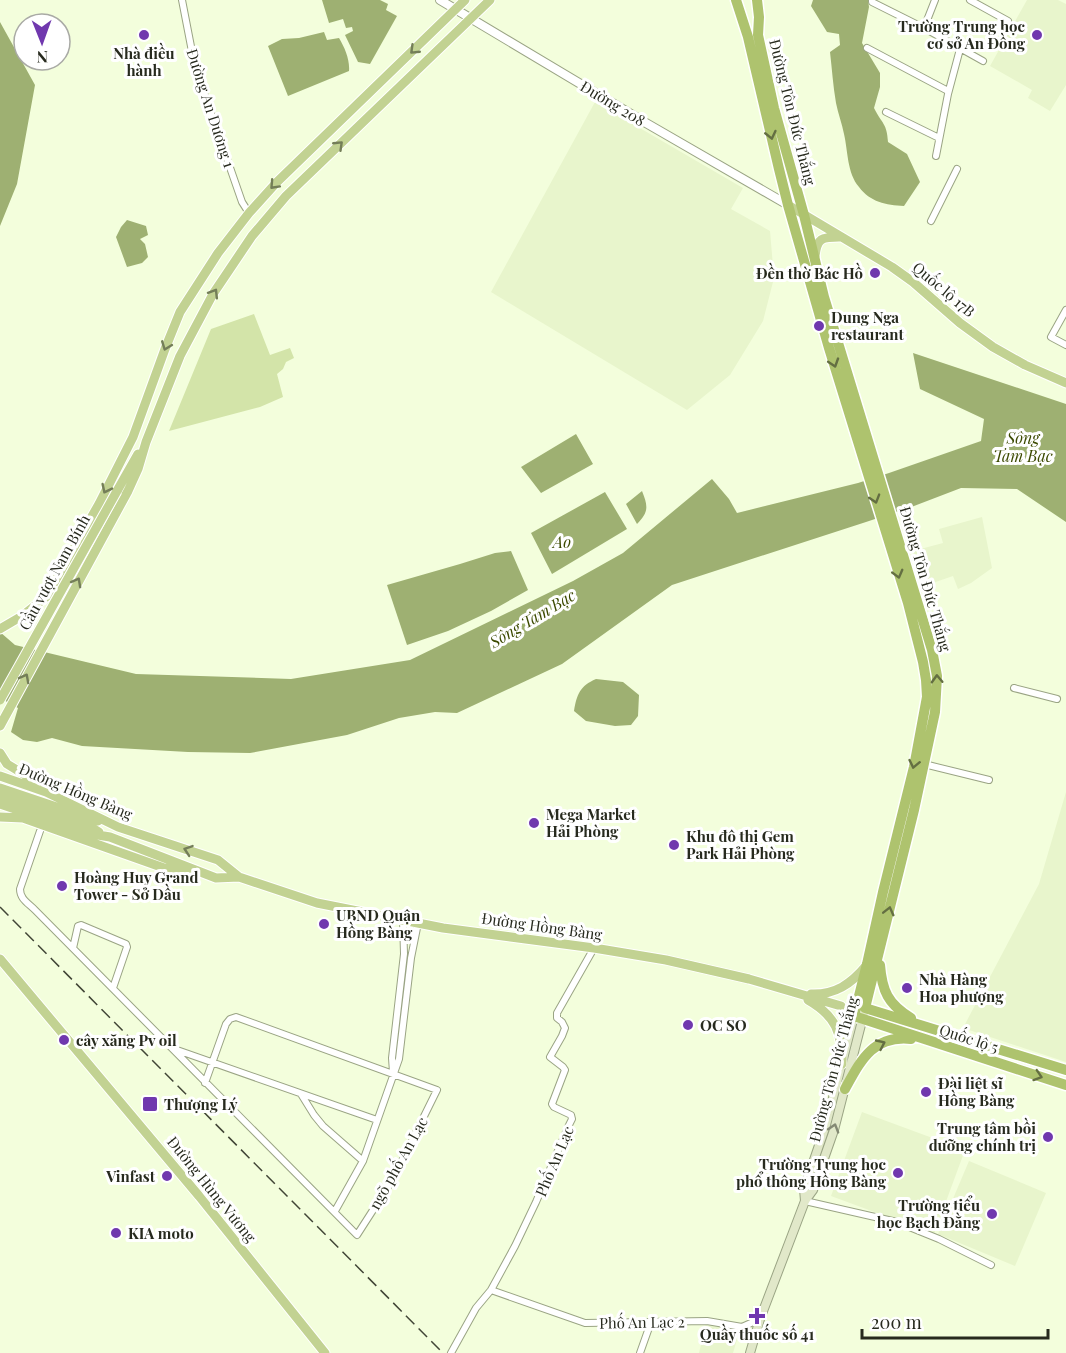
<svg xmlns="http://www.w3.org/2000/svg" width="1066" height="1353" viewBox="0 0 1066 1353" font-family="'Playfair Display',serif">
	<style>
		.built { fill: #e8f5cc }
		.green { fill: #d3e4a9 }
		.water { fill: #9eb072 }
		.lines { fill: none; stroke-linecap: round; stroke-linejoin: round }
		.minor-casing { stroke: #9aa484; stroke-width: 8 }
		.tertiary-casing { stroke: #9aa484; stroke-width: 10 }
		.secondary-casing { stroke: #9aa484; stroke-width: 10 }
		.primary-casing { stroke: #fff; stroke-width: 11 }
		.trunk-casing { stroke: #fff; stroke-width: 13 }
		.minor { stroke: #fff; stroke-width: 6 }
		.tertiary { stroke: #fff; stroke-width: 8 }
		.secondary { stroke: #e1e8c9; stroke-width: 8 }
		.primary { stroke: #c2d292; stroke-width: 9 }
		.trunk { stroke: #aec36e; stroke-width: 10 }
		.rail { stroke: #414536; stroke-width: 1.5; stroke-dasharray: 12 6; stroke-linecap: butt }
		.primary-bridge-casing { stroke: #fff; stroke-width: 11; stroke-linecap: butt }
		.primary-bridge { stroke: #c2d292; stroke-width: 9 }
		.oneway { stroke: #747e58 }
		.oneway2 { stroke: #646f42 }
		.oneway3 { stroke: #848974 }
		.poi-dot { fill: #7038ae; stroke: #fff; stroke-width: 2 }
		.labels { text-anchor: middle; dominant-baseline: central; stroke-width: 6; stroke-linejoin: round; paint-order: stroke }
		.poi-label { font-size: 15px; font-weight: bold; fill: #272a1e; stroke: #fff; text-anchor: start }
		.street-label { font-size: 15px; fill: #272a1e; stroke: #fff }
		.water-label { font-size: 16px; font-style: italic; fill: #3c4a00; stroke: #fff }
	</style>
	<rect width="100%" height="100%" fill="#f3fedc"/>
	<path class="built" d="M1027,0H1058L1066,4V85L1050,111L1028,98L1032,90L990,66Z
		M595,102L743,188L731,209L770,231L774,278L763,321L730,375L687,410L491,292Z
		M982,517L992,568L971,583L958,589L953,576L924,586L913,551L943,543L939,529Z
		M1066,792V1062L963,1028L1039,884Z
		M862,1112L965,1150L934,1234L831,1196Z
		M969,1161L1046,1193L1015,1266L938,1234Z
		M706,1323L739,1333L733,1353H699Z"/>
	<path class="green" d="M254,314L270,355L290,348L294,358L286,362L283,369L277,374L283,397L260,407L169,431L211,329Z"/>
	<path class="water" d="M322,0H380L388,4L386,10L397,16L370,64L358,62L345,35L353,31L352,27L346,28L343,19L329,23Z
		M813,0H868L869,7L862,43L880,73V87L874,108C882,124 887,123 888,142L907,154L920,182L904,206C886,205 870,202 859,187C847,173 848,151 844,134C842,124 838,113 836,103C833,86 832,69 830,52L840,45L839,34L827,32L811,6Z
		M0,22L35,85L17,184L0,226Z
		M324,32L327,40L339,38C345,48 350,60 349,71L288,96L268,46L282,39L299,38Z
		M127,220L146,226L148,235L140,239L145,244L148,257L142,263L127,267L116,237L121,227Z
		M913,353L1066,404V522L1017,489L961,488L914,506L866,522L672,585L562,664L457,713L435,712L399,718L347,735L250,753L188,752L82,746L52,738L37,742L23,740L11,732L18,708L0,698V632L15,645L136,674L291,679L410,660L573,581L623,553L712,479L729,499L737,513L858,483L889,473L981,441L984,419L920,389Z
		M576,434L593,464L541,493L521,467Z
		M642,491C648,506 649,512 637,524L626,504Z
		M605,492L627,529L552,574L531,533Z
		M511,551L528,590L491,611L448,631L407,645L387,585L460,564L495,553Z
		M596,679L623,682L639,695L638,716L631,725L615,726L586,721L574,711C577,694 580,686 596,679Z"/>
	<g class="lines">
		<defs>
			<path id="minor" d="M182,0L195,67L242,202L249,213
				M872,0V2L924,28L983,61
				M970,0L1008,21
				M924,28L935,0
				M867,48L948,91
				M886,112L939,138
				M936,156L948,94L960,49
				M931,221L957,169
				M1066,310L1051,337L1066,345
				M1014,688L1057,699
				M924,764L989,780
				M40,831L20,889C20,899 28,903 35,910L357,1235L393,1179L437,1090L236,1017L230,1019L226,1024L205,1083
				M73,948L78,926L81,925L126,944L127,947L113,988
				M177,1050L377,1120
				M393,1072L392,1058L404,954L403,920
				M301,1094L314,1115L323,1126L363,1161
				M805,1201L897,1222L939,1239L991,1265
				M335,1211L363,1161L399,1059L411,958L418,923
				M491,1290L585,1323L707,1321L742,1327L760,1319
				M451,1353L476,1308L491,1290L515,1246L536,1202L569,1125L572,1119L571,1115L554,1107L552,1104L565,1070L563,1067L550,1057L562,1036L565,1028L562,1022L557,1018V1013L594,948
				M640,1353L651,1322"/>
			<path id="tertiary" d="M440,0L646,123L788,205"/>
			<path id="secondary" d="M805,1201L804,1189L826,1125L854,1016
				M750,1353L760,1319L805,1201L813,1190L834,1130L864,1013"/>
			<path id="primary" d="M788,205L892,267L913,282L960,323L993,347L1025,365L1066,383
				M815,256C817,238 822,237 839,237
				M117,491L138,454
				M0,629L22,616L46,597L99,504L133,437L165,349L180,312L218,253L249,213L277,182L465,0
				M0,726L128,491L138,469L146,442L180,356L213,294L252,236L286,196L490,0
				M0,753L7,764L25,775L41,789
				M0,776L46,792L118,827L218,860L239,877L317,903L443,928L594,948L666,960L749,979L841,1006
				M0,788L98,821
				M0,795L89,826L99,832
				M0,804L86,833L110,837L216,878L239,877
				M0,817L23,818L164,868L184,869
				M0,959L199,1196L325,1353
				M811,994C835,995 851,984 866,966
				M808,1000C836,1016 842,1033 842,1064"/>
			<path id="trunk" d="M736,0L748,37L779,169L788,205L829,348L908,603L923,662L926,680L927,697L914,767L883,892L867,964L854,1016L1066,1085
				M757,0L759,17L758,35L774,108L804,215L824,297L932,650L937,676L935,712L914,810L865,1008L1066,1070
				M880,965C882,991 888,1004 911,1018
				M845,1089C861,1060 873,1035 911,1039"/>
		</defs>
		<use href="#minor" class="minor-casing"/>
		<use href="#tertiary" class="tertiary-casing"/>
		<use href="#secondary" class="secondary-casing"/>
		<use href="#primary" class="primary-casing"/>
		<use href="#trunk" class="trunk-casing"/>
		<use href="#minor" class="minor"/>
		<use href="#tertiary" class="tertiary"/>
		<use href="#secondary" class="secondary"/>
		<use href="#primary" class="primary"/>
		<use href="#trunk" class="trunk"/>
		<path class="rail" d="M0,907L443,1353"/>
		<defs>
			<path id="primary-bridge" d="M0,700L117,491"/>
		</defs>
		<use href="#primary-bridge" class="primary-bridge-casing"/>
		<use href="#primary-bridge" class="primary-bridge"/>
	</g>
	<defs><path id="oneway-chevron" d="M-2-3.5L2.5 0L-2 3.5" fill="none" stroke-width="1.6" stroke-linecap="round" stroke-linejoin="round" transform="scale(1.5)"/></defs>
	<g class="oneway">
		<use href="#oneway-chevron" transform="translate(414 50) rotate(136)"/>
		<use href="#oneway-chevron" transform="translate(339 145) rotate(-44)"/>
		<use href="#oneway-chevron" transform="translate(274 185) rotate(133)"/>
		<use href="#oneway-chevron" transform="translate(214 293) rotate(-58)"/>
		<use href="#oneway-chevron" transform="translate(166 346) rotate(111)"/>
		<use href="#oneway-chevron" transform="translate(106 489) rotate(116)"/>
		<use href="#oneway-chevron" transform="translate(77 582) rotate(-61)"/>
		<use href="#oneway-chevron" transform="translate(25 678) rotate(-62)"/>
		<use href="#oneway-chevron" transform="translate(188 850) rotate(-161)"/>
	</g>
	<g class="oneway2">
		<use href="#oneway-chevron" transform="translate(771 135) rotate(77)"/>
		<use href="#oneway-chevron" transform="translate(834 363) rotate(72)"/>
		<use href="#oneway-chevron" transform="translate(875 499) rotate(73)"/>
		<use href="#oneway-chevron" transform="translate(898 574) rotate(75)"/>
		<use href="#oneway-chevron" transform="translate(937 679) rotate(-92)"/>
		<use href="#oneway-chevron" transform="translate(914 764) rotate(102)"/>
		<use href="#oneway-chevron" transform="translate(889 911) rotate(-76)"/>
		<use href="#oneway-chevron" transform="translate(881 1044) rotate(-25)"/>
		<use href="#oneway-chevron" transform="translate(1038 1076) rotate(18)"/>
	</g>
	<use class="oneway3" href="#oneway-chevron" transform="translate(834 1128) rotate(-73)"/>
	<g class="poi-dot">
		<circle cx="144" cy="35" r="6"/>
		<circle cx="1037" cy="35" r="6"/>
		<circle cx="875" cy="273" r="6"/>
		<circle cx="819" cy="326" r="6"/>
		<circle cx="534" cy="823" r="6"/>
		<circle cx="674" cy="845" r="6"/>
		<circle cx="62" cy="886" r="6"/>
		<circle cx="324" cy="924" r="6"/>
		<circle cx="907" cy="988" r="6"/>
		<circle cx="688" cy="1025" r="6"/>
		<circle cx="64" cy="1040" r="6"/>
		<circle cx="926" cy="1092" r="6"/>
		<rect x="142" y="1096" width="16" height="16" rx="3"/>
		<circle cx="1048" cy="1137" r="6"/>
		<circle cx="898" cy="1173" r="6"/>
		<circle cx="167" cy="1176" r="6"/>
		<circle cx="992" cy="1214" r="6"/>
		<circle cx="116" cy="1233" r="6"/>
		<path d="M754 1307h6v6h6v6h-6v6h-6v-6h-6v-6h6z"/>
	</g>
	<g class="labels">
		<g class="poi-label">
			<text x="1025" y="26" text-anchor="end">Trường Trung học<tspan x="1025" dy="17">cơ sở An Đồng</tspan></text>
			<text x="144" y="53" text-anchor="middle">Nhà điều<tspan x="144" dy="17">hành</tspan></text>
			<text x="863" y="273" text-anchor="end">Đền thờ Bác Hồ</text>
			<text x="831" y="317">Dung Nga<tspan x="831" dy="17">restaurant</tspan></text>
			<text x="546" y="814">Mega Market<tspan x="546" dy="17">Hải Phòng</tspan></text>
			<text x="686" y="836">Khu đô thị Gem<tspan x="686" dy="17">Park Hải Phòng</tspan></text>
			<text x="74" y="877">Hoàng Huy Grand<tspan x="74" dy="17">Tower - Sở Dầu</tspan></text>
			<text x="336" y="915">UBND Quận<tspan x="336" dy="17">Hồng Bàng</tspan></text>
			<text x="919" y="979">Nhà Hàng<tspan x="919" dy="17">Hoa phượng</tspan></text>
			<text x="700" y="1025">OC SO</text>
			<text x="76" y="1040">cây xăng Pv oil</text>
			<text x="938" y="1083">Đài liệt sĩ<tspan x="938" dy="17">Hồng Bàng</tspan></text>
			<text x="164" y="1104">Thượng Lý</text>
			<text x="1036" y="1128" text-anchor="end">Trung tâm bồi<tspan x="1036" dy="17">dưỡng chính trị</tspan></text>
			<text x="886" y="1164" text-anchor="end">Trường Trung học<tspan x="886" dy="17">phổ thông Hồng Bàng</tspan></text>
			<text x="155" y="1176" text-anchor="end">Vinfast</text>
			<text x="980" y="1205" text-anchor="end">Trường tiểu<tspan x="980" dy="17">học Bạch Đằng</tspan></text>
			<text x="128" y="1233">KIA moto</text>
			<text x="757" y="1334" text-anchor="middle">Quầy thuốc số 41</text>
		</g>
		<g class="street-label">
			<text transform="translate(613 103) rotate(31)">Đường 208</text>
			<text transform="translate(211 108) rotate(72)">Đường An Dương 1</text>
			<text transform="translate(793 112) rotate(76)">Đường Tôn Đức Thắng</text>
			<text transform="translate(944 289) rotate(40)">Quốc lộ 17B</text>
			<text transform="translate(54 572) rotate(-61)">Cầu vượt Nam Bính</text>
			<text transform="translate(926 579) rotate(74)">Đường Tôn Đức Thắng</text>
			<text transform="translate(76 791) rotate(23)">Đường Hồng Bàng</text>
			<text transform="translate(542 926) rotate(8)">Đường Hồng Bàng</text>
			<text transform="translate(969 1038) rotate(18)">Quốc lộ 5</text>
			<text transform="translate(833 1069) rotate(-75)">Đường Tôn Đức Thắng</text>
			<text transform="translate(554 1161) rotate(-67)">Phố An Lạc</text>
			<text transform="translate(398 1163) rotate(-61)">ngõ phố An Lạc</text>
			<text transform="translate(212 1189) rotate(51)">Đường Hùng Vương</text>
			<text transform="translate(642 1322) rotate(-1)">Phố An Lạc 2</text>
		</g>
		<g class="water-label">
			<text x="1023" y="437">Sông<tspan x="1023" dy="18">Tam Bạc</tspan></text>
			<text x="562" y="541">Ao</text>
			<text transform="translate(532 618) rotate(-31)">Sông Tam Bạc</text>
		</g>
	</g>
	<g transform="translate(42 42) rotate(179)"><circle r="28" fill="#ffffff" stroke="#a9aaa5" stroke-width="1.5"/>
	<path d="M0-4.5L10 22L0 15L-10 22Z" fill="#7038ae"/>
	<text y="-9" font-size="16" font-weight="bold" text-anchor="middle" fill="#272a1e">N</text>
	</g>
	<path d="M862 1329v9h186v-9" fill="none" stroke="#272a1e" stroke-width="3"/>
	<text x="871" y="1329" font-size="18" fill="#272a1e" stroke="#ffffff" stroke-width="4.5" paint-order="stroke">200 m</text>
</svg>
